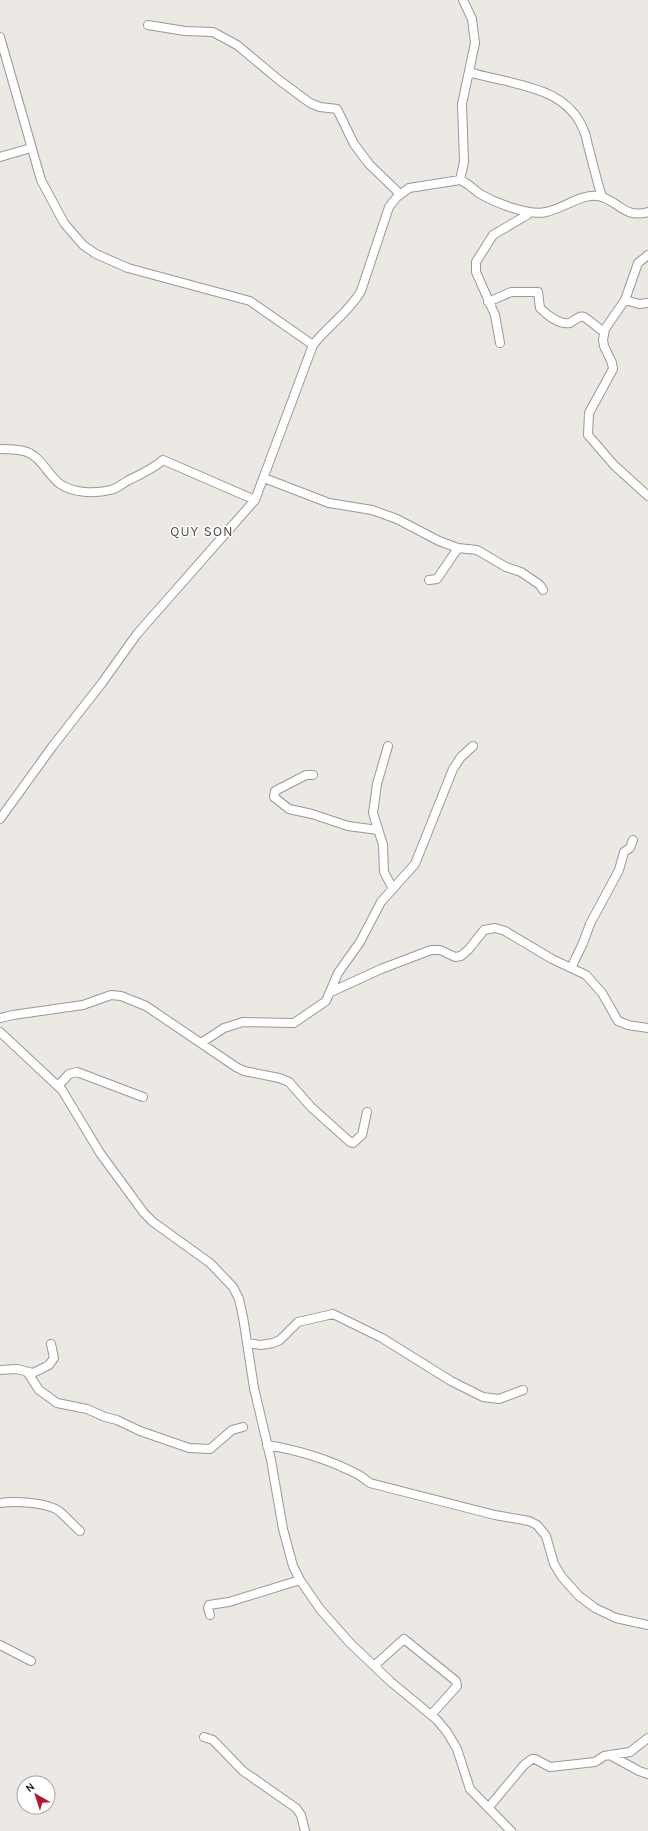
<svg xmlns="http://www.w3.org/2000/svg" width="648" height="1831" viewBox="0 0 648 1831" font-family="Karla,sans-serif">
	<style>
		.lines { fill: none; stroke-linecap: round; stroke-linejoin: round }
		.minor-casing { stroke: #999; stroke-width: 10 }
		.minor { stroke: #fff; stroke-width: 8 }
		.labels { text-anchor: middle; dominant-baseline: central; stroke-width: 3; stroke-linejoin: round; paint-order: stroke }
		.quarter-label { font-size: 14px; letter-spacing: 1px; fill: #4f4f4f; stroke: #fff }
	</style>
	<rect width="100%" height="100%" fill="#ece8e3"/>
	<g class="lines">
		<defs>
			<path id="minor" d="M148,25L185,31L213,32L237,45L279,80L310,103L320,107L337,109L354,144L369,164L400,194
				M0,37L41,180L64,223L83,245L96,254L128,268L250,301L313,345
				M469,72C510,85 566,84 584,131C587,137 587,144 589,149C593,165 597,181 602,197
				M0,157L31,148
				M460,180L464,162L462,104L475,43L472,19L463,0
				M648,255L638,263L625,300L605,329L603,340L604,346L612,363L613,369L589,413L588,435L614,465L648,496
				M625,300L639,304L648,303
				M488,302L511,292H538L540,308C546,314 559,325 570,323C574,321 579,315 584,317C588,319 598,328 604,332
				M500,343L495,315L476,272V262L493,235L527,215L524,211
				M0,449C9,449 19,449 27,452C41,457 48,475 60,484C73,493 95,494 110,490C117,489 123,483 129,480C141,474 153,469 163,460L255,500
				M264,478L329,503L372,510L397,519L439,541L458,548L477,550L506,567L521,572L540,585L543,590
				M429,580L437,579L458,548
				M388,746L377,784L373,813L383,845L384,872L393,889
				M313,775H306L275,791L274,797L289,809L312,814L348,826L378,830
				M0,819L52,747L102,683L137,634L255,500L313,345C328,326 349,312 361,291L389,207L397,197L409,188L460,180C468,183 473,189 480,194C496,203 528,216 546,212C562,209 583,193 598,196C619,200 623,219 648,212
				M571,968L583,943L590,924L619,870L624,852L630,848L633,840
				M331,992L381,969L431,950H440L455,957L461,956L469,949L484,930L495,928L505,931L552,959L586,975L602,993L618,1021L628,1025L648,1028
				M0,1018L13,1015L83,1005L111,995L121,996L146,1006L236,1067L244,1071L279,1078L289,1082L311,1107L350,1142L353,1143L362,1135L367,1112
				M0,1032L62,1090L100,1153L144,1213L153,1222L210,1263L233,1287L239,1299L243,1317L254,1388L271,1460L283,1529L293,1566L300,1580L320,1609L350,1643L391,1682L437,1720L447,1732L457,1749L470,1789L511,1831
				M201,1043L224,1028L243,1022L294,1023L326,1001L338,973L360,942L381,902L415,864L453,769L461,757L473,746
				M58,1086L69,1074L77,1072L143,1097
				M247,1343L261,1345L273,1343L280,1340L298,1322L333,1314L382,1338L451,1381L483,1397L499,1399L523,1390
				M0,1370L17,1369L33,1373L49,1365L54,1358L51,1344
				M28,1373L39,1390L57,1403L87,1409L105,1417L117,1420L140,1431L189,1448L210,1449L232,1430L243,1427
				M267,1445C297,1450 330,1460 357,1474C362,1476 365,1480 370,1483L495,1515L529,1521L537,1525L546,1536L554,1564L562,1577L579,1596L595,1608L616,1618L648,1625
				M0,1503C15,1501 46,1502 59,1511C66,1517 73,1525 80,1531
				M210,1615L208,1608L209,1605L229,1602L300,1580
				M0,1645L31,1661
				M374,1666L404,1639L456,1681L457,1686L431,1715
				M204,1737L213,1740L243,1771L296,1808L301,1815L305,1831
				M610,1755L639,1771L648,1774
				M489,1807L524,1765L532,1759H535L550,1767L595,1762L604,1756L630,1752L648,1738"/>
		</defs>
		<use href="#minor" class="minor-casing"/>
		<use href="#minor" class="minor"/>
	</g>
	<g class="labels">
		<g class="quarter-label">
			<text x="202" y="531">QUY SON</text>
		</g>
	</g>
	<g transform="translate(36 1795) rotate(321)"><circle r="19" fill="#ffffff" stroke="#a4a4a4"/>
	<path d="M0-3L7 15L0 10L-7 15Z" fill="#b11832"/>
	<text y="-6" font-size="11" font-weight="bold" text-anchor="middle" fill="#1c1c1c">N</text>
	</g>
</svg>
